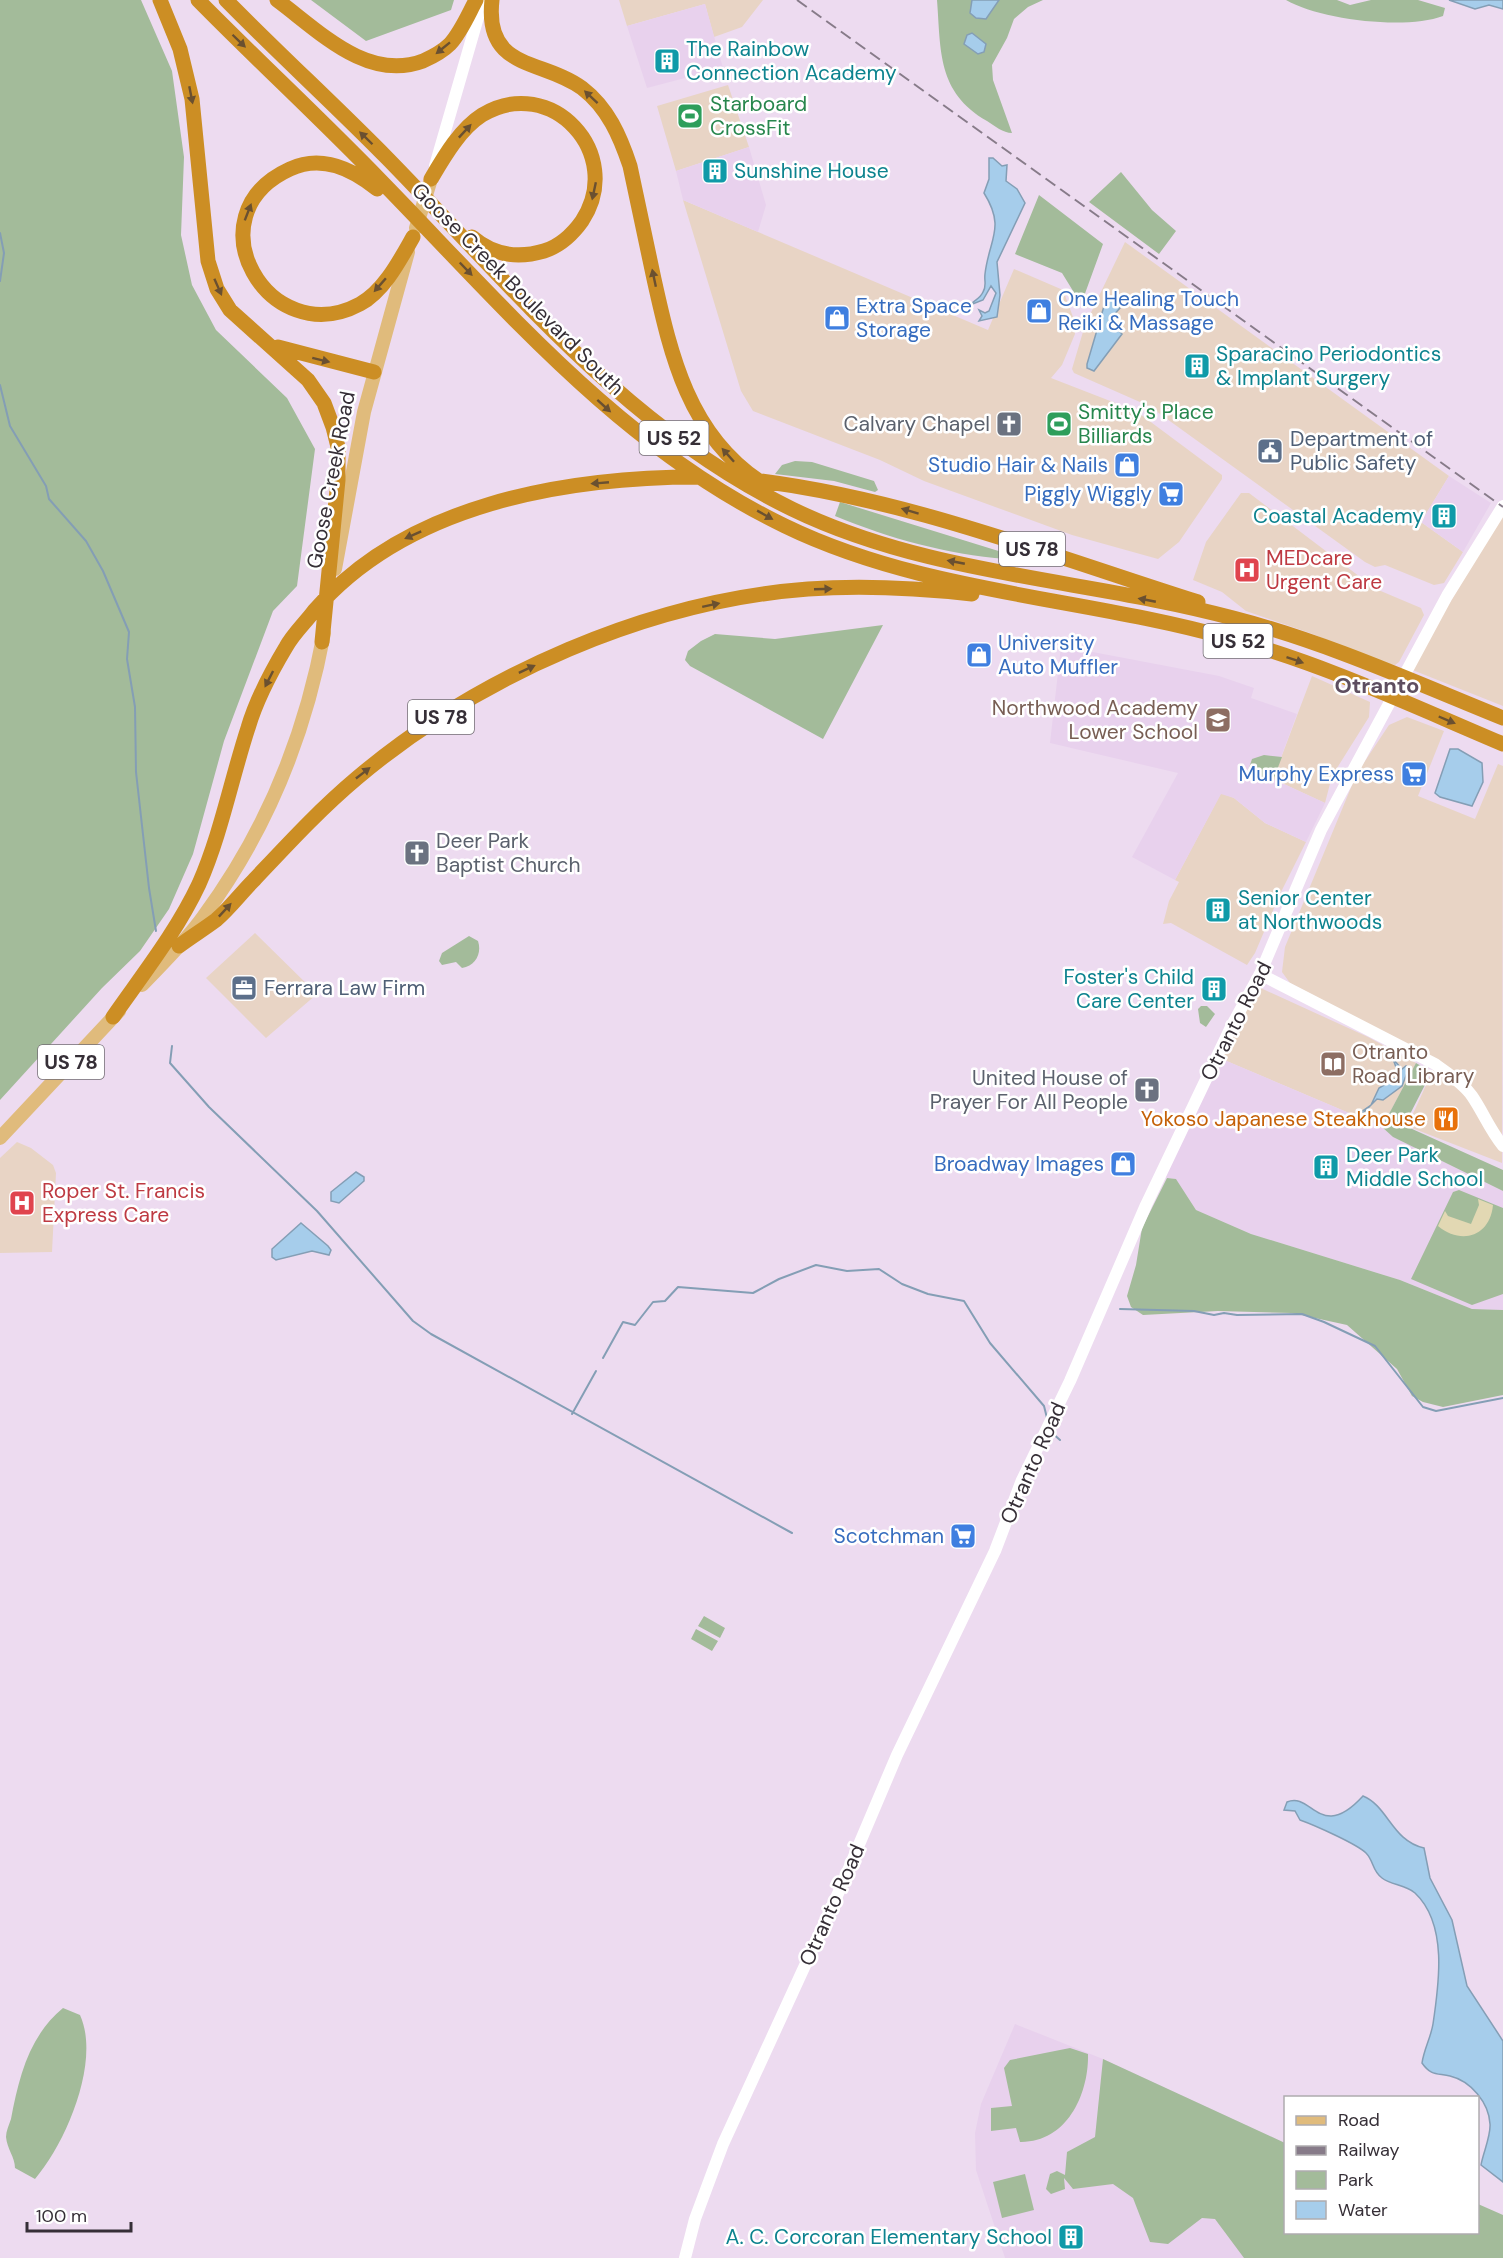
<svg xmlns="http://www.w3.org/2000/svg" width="1503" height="2258" viewBox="0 0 1503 2258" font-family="'DM Sans',sans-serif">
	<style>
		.commercial { fill: #e8d4c5 }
		.built { fill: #e8d1ed }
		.green { fill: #a3bb9a }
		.sand { fill: #e2d8b3 }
		.water { fill: #a6cdeb; stroke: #849eb5; stroke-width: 1.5 }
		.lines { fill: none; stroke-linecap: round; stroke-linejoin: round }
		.stream { stroke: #849eb5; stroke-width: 2 }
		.secondary { stroke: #fff; stroke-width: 12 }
		.primary { stroke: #e0bb7c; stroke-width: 14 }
		.highway { stroke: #cc8e24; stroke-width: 15 }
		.rail { stroke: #877b89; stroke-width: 2; stroke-dasharray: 12 6; stroke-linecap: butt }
		.oneway { fill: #6a5030 }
		.labels { text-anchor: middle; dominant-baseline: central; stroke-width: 5; stroke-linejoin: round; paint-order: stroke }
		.shield { fill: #fff; stroke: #726d73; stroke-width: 1.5 }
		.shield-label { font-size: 20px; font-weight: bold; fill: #362f37 }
		.culture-label { font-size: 21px; fill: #0d838f; stroke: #fff; text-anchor: start }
		.leisure-label { font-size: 21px; fill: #27864d; stroke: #fff; text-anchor: start }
		.street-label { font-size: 21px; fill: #362f37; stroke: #fff }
		.shop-label { font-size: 21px; fill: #366cbe; stroke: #fff; text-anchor: end }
		.worship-label { font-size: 21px; fill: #5b616d; stroke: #fff; text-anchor: end }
		.service-label { font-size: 21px; fill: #4e5e75; stroke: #fff; text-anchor: start }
		.health-label { font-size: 21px; fill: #be3a42; stroke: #fff; text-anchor: start }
		.education-label { font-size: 21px; fill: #785e54; stroke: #fff; text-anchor: end }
		.food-label { font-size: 21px; fill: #c56008; stroke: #fff; text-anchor: end }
		.neighbourhood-label { font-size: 22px; font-weight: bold; fill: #5e4e60; stroke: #fff }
	</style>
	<rect width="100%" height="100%" fill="#eddbf0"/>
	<path class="commercial" d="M619,0H763L742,27L714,37L705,4L627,26Z
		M728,85L749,147L676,171L657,106Z
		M683,200L988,330L1014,269L1063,290L1073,317L1075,334L1062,365L1051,378L1136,411L1222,475V479L1179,542L1158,559L1072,535L924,481L880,460L753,411L741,391Z
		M1125,242L1449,476L1421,522L1463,552L1444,583L1434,585L1385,565L1375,567L1365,562L1149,406L1074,373L1072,369L1085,325Z
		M1241,493H1249L1376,589L1421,608L1424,615L1399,662L1395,665L1384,663L1310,633L1246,611L1222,592L1193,580L1206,542Z
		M1503,514V706L1410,669Z
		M1312,676L1370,702L1369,717L1332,776L1325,803L1273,779Z
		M1407,717L1444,731L1418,796L1475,819L1498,764L1503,766L1502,1163L1412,1128V1116L1437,1061L1290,983L1282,972L1285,947L1357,773L1389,725Z
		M1221,793L1234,798L1265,823L1306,842L1280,894L1255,953L1247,965L1171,923L1163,924L1169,901L1179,882L1175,880Z
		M255,933L317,994L266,1038L206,978Z
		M1254,985L1368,1037L1416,1063L1382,1127L1217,1057Z
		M17,1142L31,1148L53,1165L56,1173L52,1252L0,1253V1158Z"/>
	<path class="built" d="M705,4L723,68L647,88L627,26Z
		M749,147L766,205L758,232L683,200L676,171Z
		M1449,476L1491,503L1463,552L1421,522Z
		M1061,646L1219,676L1254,688L1251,698L1297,714L1273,779L1325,803L1306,842L1265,823L1234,798L1221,794L1175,880L1132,857L1178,773L1050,743Z
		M1217,1057L1382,1127L1393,1137L1503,1191V1310L1472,1309L1400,1280L1251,1234L1196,1210L1176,1179L1167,1178L1161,1174Z
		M1015,2024L1103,2059L1285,2143L1286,2232L1302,2258H1005L976,2170L975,2133L981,2104Z"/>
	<path class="green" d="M0,0H141L172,71L184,157L181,235L192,285L216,330L287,398L315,449L297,586L273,611L224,741L193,854L169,909L140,951L102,988L0,1100Z
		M311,0H454L451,10L366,41Z
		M937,0H1043L1028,7L1014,19L1007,38L992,65L993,80L1012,133C1003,133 995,126 987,121C937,92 941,51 937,0Z
		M1286,0H1337L1350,5L1371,0H1418L1445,8L1443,16C1406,30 1320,20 1286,0Z
		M1121,172L1152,210L1176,231L1159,254L1089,202Z
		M1039,195L1103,244L1083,299H1078L1062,273L1015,254Z
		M795,461L812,462L874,481L878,490L875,492L834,481L775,474L782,465Z
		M840,502L1005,553L1006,559C946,554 891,539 835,516Z
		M883,625L823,739L690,666L685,660L688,651L701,641L715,634L775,639Z
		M1264,755L1282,757L1272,783L1247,774L1252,759Z
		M469,936L478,941C482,953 476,966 462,968L456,962L442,965L439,961L442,953Z
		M1201,1006H1207L1215,1014L1206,1027L1200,1023L1198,1009Z
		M1416,1063L1428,1070V1079L1408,1118L1410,1128L1503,1170V1191L1393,1137L1382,1127Z
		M1167,1178L1176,1179L1196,1210L1251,1234L1400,1280L1472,1309L1503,1310V1395L1443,1407L1423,1402L1412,1396L1397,1369L1347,1325L1292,1313L1218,1311L1143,1315L1131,1307L1127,1296L1136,1265L1142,1228Z
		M1459,1190L1503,1208V1294L1472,1305L1411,1279L1453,1192Z
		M704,1616L725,1628L720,1638L698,1626Z
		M696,1629L718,1641L712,1651L691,1639Z
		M63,2008L80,2015C101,2061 66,2143 35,2179L15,2168C15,2157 7,2149 6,2137C6,2131 9,2125 11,2119C19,2077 29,2036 63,2008Z
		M1070,2048L1088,2054C1089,2094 1067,2143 1020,2142L1016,2128L991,2131V2108L1012,2106L1004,2068L1010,2060Z
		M1103,2059L1285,2143L1286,2232H1478V2204L1503,2215V2258H1244L1215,2219L1202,2218L1168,2244L1150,2242L1133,2198L1113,2184L1073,2189L1064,2178L1065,2189L1051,2194L1046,2189L1050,2174L1057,2171L1065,2175L1067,2152L1095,2137Z
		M1025,2174L1034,2210L1002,2218L993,2182Z"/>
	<path class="sand" d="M1478,1199L1493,1205C1490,1237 1461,1245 1438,1226L1445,1211L1448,1216L1471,1224L1479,1205Z"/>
	<path class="water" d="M972,0H999L986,19L976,18L970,13Z
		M1449,0H1503V9L1489,5L1475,9Z
		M972,33L986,44L984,52L978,54L964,44L967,35Z
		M989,158H993L1002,166L1007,165L1006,181L1017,189L1025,203L997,262L1000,295L997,317L979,321L982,316L979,310L985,313L989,311L996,293L991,286L983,300L970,305C974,300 980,299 983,292C987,286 984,281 985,274C989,239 1006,228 984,193L989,179Z
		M1107,296L1119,303L1120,308L1111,318L1112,324L1122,334L1094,371L1087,368V364Z
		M1450,749H1458L1482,763L1483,782L1472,806L1440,797L1435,793Z
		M1393,1059L1402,1069L1406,1066L1409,1068L1402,1086L1383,1100L1377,1099L1360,1116L1358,1114L1371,1105L1379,1088L1396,1078L1397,1070Z
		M356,1172L364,1177V1181L339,1203L331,1201V1192Z
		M301,1223L328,1246L331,1250L329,1255L312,1251L276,1260L272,1257V1249Z
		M1363,1796C1388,1806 1392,1841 1424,1848L1430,1878L1452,1920L1467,1986L1503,2041V2182L1481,2165C1483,2153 1491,2136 1490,2124C1489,2103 1471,2081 1450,2076C1437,2073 1431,2076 1422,2063C1424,2049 1431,2037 1433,2024C1439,1984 1448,1924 1415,1893C1406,1885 1391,1885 1382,1878C1372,1871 1374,1861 1366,1853C1357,1844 1314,1825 1300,1820L1295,1811L1284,1810L1287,1802C1312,1791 1320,1843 1363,1796Z"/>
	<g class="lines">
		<path class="stream" d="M0,233L4,253L0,281
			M0,385L10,426L46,486L49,499L86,541L103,571L129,632L127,659L135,707L136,772L149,888L156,931
			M172,1046L170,1063L209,1107L317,1211L413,1321L431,1334L792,1533
			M1120,1309L1194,1311L1214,1315L1224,1313L1237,1315L1302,1314L1324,1322L1375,1346L1423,1407L1436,1411L1503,1398
			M603,1358L623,1322L635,1325L653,1302L665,1301L678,1287L753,1293L779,1279L816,1265L847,1271L879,1269L902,1284L928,1294L964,1301L990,1343L1044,1406L1047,1418
			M572,1414L596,1371
			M1051,1432L1060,1440"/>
		<path class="secondary" d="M435,166L483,0
			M1260,974L1435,1064C1448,1074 1463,1083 1472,1096C1483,1112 1490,1130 1503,1146
			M685,2258L695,2219L723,2144L841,1887L897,1755L995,1551L1022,1480L1070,1381L1146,1205L1231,1027L1260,974L1321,830L1447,596L1503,506"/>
		<path class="primary" d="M416,228L431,179
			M335,569L364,412L408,252
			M142,985C163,963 185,942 203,917C266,832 305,736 324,633
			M0,1138L119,1011"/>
		<path class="highway" d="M160,0L180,49L192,99L208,261L217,289L230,310L308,380L324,403L333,427L338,447V480L322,642
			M198,0C258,61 321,119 380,180C505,308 621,447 785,526C923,593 1082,597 1228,638C1322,663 1413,706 1503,744
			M226,0C279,54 335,105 388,159C514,288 627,429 792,509C930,576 1088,579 1233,618C1326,642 1414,682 1503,718
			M277,0C319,31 367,82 423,61C432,57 443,51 450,44C461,32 468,15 476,0
			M492,0C484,71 543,59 582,88C608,108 620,136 630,166C638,204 646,241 654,279C671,356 689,434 759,481
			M431,179C444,157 460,129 482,115C551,73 626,154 582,221C572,235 560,246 544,251C517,259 493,255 472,237
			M377,189C352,169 322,154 290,169C189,215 269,353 360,304C384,291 400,260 413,237
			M278,347L374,372
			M744,479C900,496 1049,555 1198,602
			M179,946C191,937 204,929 216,920C230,908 241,893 254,880C287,845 320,809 357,778C479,675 649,601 808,589C863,585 918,588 972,594
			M113,1017C143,974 177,931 199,884C221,834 231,780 248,728C256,701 271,672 286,647C293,634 305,623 314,611C406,504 565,477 699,477"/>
		<path class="rail" d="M797,0L1503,507"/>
	</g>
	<defs><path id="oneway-solid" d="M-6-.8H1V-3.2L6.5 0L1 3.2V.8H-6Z" transform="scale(1.5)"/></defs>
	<g class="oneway">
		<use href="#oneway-solid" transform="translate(239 41) rotate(44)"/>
		<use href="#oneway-solid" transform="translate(443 48) rotate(141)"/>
		<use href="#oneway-solid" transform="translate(191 95) rotate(79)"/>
		<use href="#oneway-solid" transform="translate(591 97) rotate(-137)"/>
		<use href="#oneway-solid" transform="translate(465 131) rotate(-47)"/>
		<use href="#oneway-solid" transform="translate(366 138) rotate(-136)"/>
		<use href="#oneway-solid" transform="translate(594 191) rotate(102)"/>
		<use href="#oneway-solid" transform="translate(248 212) rotate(-69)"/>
		<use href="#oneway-solid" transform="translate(466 269) rotate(46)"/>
		<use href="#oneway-solid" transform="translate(654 278) rotate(-102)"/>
		<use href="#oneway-solid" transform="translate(380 285) rotate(131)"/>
		<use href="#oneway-solid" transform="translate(218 287) rotate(66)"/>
		<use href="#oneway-solid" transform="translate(321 360) rotate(14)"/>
		<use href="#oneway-solid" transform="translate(604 406) rotate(42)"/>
		<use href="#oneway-solid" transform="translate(728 455) rotate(-132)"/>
		<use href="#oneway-solid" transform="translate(600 483) rotate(175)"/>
		<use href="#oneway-solid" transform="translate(910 511) rotate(-163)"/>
		<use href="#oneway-solid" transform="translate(765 515) rotate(29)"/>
		<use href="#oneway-solid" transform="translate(413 535) rotate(156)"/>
		<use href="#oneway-solid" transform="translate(956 562) rotate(-169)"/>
		<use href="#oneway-solid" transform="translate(823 589) rotate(-2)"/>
		<use href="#oneway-solid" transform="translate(1147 600) rotate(-169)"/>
		<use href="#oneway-solid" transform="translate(711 605) rotate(-12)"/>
		<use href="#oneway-solid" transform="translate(1295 660) rotate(19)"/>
		<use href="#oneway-solid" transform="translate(527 669) rotate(-25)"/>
		<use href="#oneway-solid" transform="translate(269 679) rotate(117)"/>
		<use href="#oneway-solid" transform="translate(1447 720) rotate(23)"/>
		<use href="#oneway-solid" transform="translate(363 773) rotate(-38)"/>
		<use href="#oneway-solid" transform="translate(225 910) rotate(-47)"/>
	</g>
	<defs>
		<symbol id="building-square" viewBox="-11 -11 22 22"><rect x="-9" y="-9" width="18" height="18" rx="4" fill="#0f9aa8" stroke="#fff"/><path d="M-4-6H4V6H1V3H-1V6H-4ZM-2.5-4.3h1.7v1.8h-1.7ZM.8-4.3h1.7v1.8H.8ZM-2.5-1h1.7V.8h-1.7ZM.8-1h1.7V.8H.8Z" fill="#fff"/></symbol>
		<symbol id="stadium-square" viewBox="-11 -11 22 22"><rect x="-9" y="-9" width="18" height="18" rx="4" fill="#2e9e5b" stroke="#fff"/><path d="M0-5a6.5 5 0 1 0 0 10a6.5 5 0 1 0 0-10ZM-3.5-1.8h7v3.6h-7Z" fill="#fff"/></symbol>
		<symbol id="shop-square" viewBox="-11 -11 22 22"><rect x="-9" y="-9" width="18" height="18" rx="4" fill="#3f7fe0" stroke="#fff"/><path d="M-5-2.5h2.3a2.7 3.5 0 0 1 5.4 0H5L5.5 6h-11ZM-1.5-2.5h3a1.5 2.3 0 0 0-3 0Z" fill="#fff"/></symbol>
		<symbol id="church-square" viewBox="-11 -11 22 22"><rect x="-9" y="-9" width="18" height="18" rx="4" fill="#6b7280" stroke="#fff"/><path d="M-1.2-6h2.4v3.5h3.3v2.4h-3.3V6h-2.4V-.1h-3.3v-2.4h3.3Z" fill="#fff"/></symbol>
		<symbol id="civic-square" viewBox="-11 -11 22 22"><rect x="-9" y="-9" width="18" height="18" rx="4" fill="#5c6f8a" stroke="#fff"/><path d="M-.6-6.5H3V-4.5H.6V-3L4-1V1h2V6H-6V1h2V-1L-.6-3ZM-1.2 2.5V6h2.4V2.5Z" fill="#fff"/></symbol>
		<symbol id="supermarket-square" viewBox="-11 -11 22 22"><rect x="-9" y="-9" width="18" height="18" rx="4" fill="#3f7fe0" stroke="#fff"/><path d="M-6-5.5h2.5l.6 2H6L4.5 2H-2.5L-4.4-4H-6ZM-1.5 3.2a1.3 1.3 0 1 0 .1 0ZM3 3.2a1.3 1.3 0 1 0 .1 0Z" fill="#fff"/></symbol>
		<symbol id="hospital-square" viewBox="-11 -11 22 22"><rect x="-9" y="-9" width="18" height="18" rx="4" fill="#e0444e" stroke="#fff"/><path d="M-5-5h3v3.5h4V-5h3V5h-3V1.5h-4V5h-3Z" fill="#fff"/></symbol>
		<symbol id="school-square" viewBox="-11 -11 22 22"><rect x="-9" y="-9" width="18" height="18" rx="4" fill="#8d6e63" stroke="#fff"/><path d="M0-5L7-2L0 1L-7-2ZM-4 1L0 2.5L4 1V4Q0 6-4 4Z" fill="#fff"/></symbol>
		<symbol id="office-square" viewBox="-11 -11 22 22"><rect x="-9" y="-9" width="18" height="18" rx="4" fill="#5c6f8a" stroke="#fff"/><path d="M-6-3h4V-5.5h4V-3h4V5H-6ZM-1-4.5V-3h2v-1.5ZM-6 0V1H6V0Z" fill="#fff"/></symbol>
		<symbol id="library-square" viewBox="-11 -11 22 22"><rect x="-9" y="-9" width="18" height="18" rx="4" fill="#8d6e63" stroke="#fff"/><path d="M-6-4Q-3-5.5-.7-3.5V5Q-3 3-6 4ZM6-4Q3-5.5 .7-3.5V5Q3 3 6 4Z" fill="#fff"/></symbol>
		<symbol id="restaurant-square" viewBox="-11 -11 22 22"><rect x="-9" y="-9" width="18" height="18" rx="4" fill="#e8710a" stroke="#fff"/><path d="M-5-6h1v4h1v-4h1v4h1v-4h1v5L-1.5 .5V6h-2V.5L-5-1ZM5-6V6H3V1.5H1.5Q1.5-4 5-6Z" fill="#fff"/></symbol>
	</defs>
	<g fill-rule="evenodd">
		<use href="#building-square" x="652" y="46" width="30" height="30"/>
		<use href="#stadium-square" x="675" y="101" width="30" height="30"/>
		<use href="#building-square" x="700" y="156" width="30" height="30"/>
		<use href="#shop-square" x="1024" y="296" width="30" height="30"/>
		<use href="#shop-square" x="822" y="303" width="30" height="30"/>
		<use href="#building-square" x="1182" y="351" width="30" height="30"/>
		<use href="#church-square" x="994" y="409" width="30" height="30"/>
		<use href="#stadium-square" x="1044" y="409" width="30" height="30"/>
		<use href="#civic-square" x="1255" y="436" width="30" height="30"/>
		<use href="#shop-square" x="1112" y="450" width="30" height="30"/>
		<use href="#supermarket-square" x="1156" y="479" width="30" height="30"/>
		<use href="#building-square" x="1429" y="501" width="30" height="30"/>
		<use href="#hospital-square" x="1232" y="555" width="30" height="30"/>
		<use href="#shop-square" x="964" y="640" width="30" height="30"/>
		<use href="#school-square" x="1203" y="705" width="30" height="30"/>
		<use href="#supermarket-square" x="1399" y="759" width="30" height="30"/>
		<use href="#church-square" x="402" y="838" width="30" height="30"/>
		<use href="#building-square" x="1203" y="895" width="30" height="30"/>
		<use href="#office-square" x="229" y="973" width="30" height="30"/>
		<use href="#building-square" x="1199" y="974" width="30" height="30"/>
		<use href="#library-square" x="1318" y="1049" width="30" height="30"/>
		<use href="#church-square" x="1132" y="1075" width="30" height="30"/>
		<use href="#restaurant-square" x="1431" y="1104" width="30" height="30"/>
		<use href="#shop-square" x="1108" y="1149" width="30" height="30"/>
		<use href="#building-square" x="1311" y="1152" width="30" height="30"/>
		<use href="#hospital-square" x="7" y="1188" width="30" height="30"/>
		<use href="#supermarket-square" x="948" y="1521" width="30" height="30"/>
		<use href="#building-square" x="1056" y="2222" width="30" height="30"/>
	</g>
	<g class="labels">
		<g class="shield">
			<rect x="639.5" y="421" width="69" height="34" rx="4.5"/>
			<rect x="999" y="532" width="66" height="34" rx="4.5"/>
			<rect x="1203.5" y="624" width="69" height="34" rx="4.5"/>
			<rect x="408" y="700" width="66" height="34" rx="4.5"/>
			<rect x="38" y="1045" width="66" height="34" rx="4.5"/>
		</g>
		<g class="shield-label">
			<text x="674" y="438">US 52</text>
			<text x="1032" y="549">US 78</text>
			<text x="1238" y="641">US 52</text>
			<text x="441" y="717">US 78</text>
			<text x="71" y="1062">US 78</text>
		</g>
		<g class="culture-label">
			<text x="686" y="49">The Rainbow<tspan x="686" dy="24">Connection Academy</tspan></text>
			<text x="734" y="171">Sunshine House</text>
			<text x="1216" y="354">Sparacino Periodontics<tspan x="1216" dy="24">&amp; Implant Surgery</tspan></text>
			<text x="1424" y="516" text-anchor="end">Coastal Academy</text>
			<text x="1238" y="898">Senior Center<tspan x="1238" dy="24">at Northwoods</tspan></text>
			<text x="1194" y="977" text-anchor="end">Foster's Child<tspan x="1194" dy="24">Care Center</tspan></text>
			<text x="1346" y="1155">Deer Park<tspan x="1346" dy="24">Middle School</tspan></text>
			<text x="1052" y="2237" text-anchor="end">A. C. Corcoran Elementary School</text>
		</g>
		<g class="leisure-label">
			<text x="710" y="104">Starboard<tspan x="710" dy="24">CrossFit</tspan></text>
			<text x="1078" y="412">Smitty's Place<tspan x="1078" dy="24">Billiards</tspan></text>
		</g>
		<g class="street-label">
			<text transform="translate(518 289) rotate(45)">Goose Creek Boulevard South</text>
			<text transform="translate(331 480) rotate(-79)">Goose Creek Road</text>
			<text transform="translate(1236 1021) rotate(-63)">Otranto Road</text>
			<text transform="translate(1033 1463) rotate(-66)">Otranto Road</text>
			<text transform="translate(832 1905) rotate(-66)">Otranto Road</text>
		</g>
		<g class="shop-label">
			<text x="1058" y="299" text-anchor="start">One Healing Touch<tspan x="1058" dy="24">Reiki &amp; Massage</tspan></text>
			<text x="856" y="306" text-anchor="start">Extra Space<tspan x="856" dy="24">Storage</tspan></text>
			<text x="1108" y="465">Studio Hair &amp; Nails</text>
			<text x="1152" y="494">Piggly Wiggly</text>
			<text x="998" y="643" text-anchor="start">University<tspan x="998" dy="24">Auto Muffler</tspan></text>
			<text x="1394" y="774">Murphy Express</text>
			<text x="1104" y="1164">Broadway Images</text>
			<text x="944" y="1536">Scotchman</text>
		</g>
		<g class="worship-label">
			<text x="990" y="424">Calvary Chapel</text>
			<text x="436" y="841" text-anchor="start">Deer Park<tspan x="436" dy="24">Baptist Church</tspan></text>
			<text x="1128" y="1078">United House of<tspan x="1128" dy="24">Prayer For All People</tspan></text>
		</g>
		<g class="service-label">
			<text x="1290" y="439">Department of<tspan x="1290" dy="24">Public Safety</tspan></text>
			<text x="264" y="988">Ferrara Law Firm</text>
		</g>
		<g class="health-label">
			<text x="1266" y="558">MEDcare<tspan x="1266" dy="24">Urgent Care</tspan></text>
			<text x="42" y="1191">Roper St. Francis<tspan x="42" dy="24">Express Care</tspan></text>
		</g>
		<g class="education-label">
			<text x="1198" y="708">Northwood Academy<tspan x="1198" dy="24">Lower School</tspan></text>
			<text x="1352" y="1052" text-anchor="start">Otranto<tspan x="1352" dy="24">Road Library</tspan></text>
		</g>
		<g class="food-label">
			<text x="1426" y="1119">Yokoso Japanese Steakhouse</text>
		</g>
		<g class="neighbourhood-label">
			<text x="1377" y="685">Otranto</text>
		</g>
	</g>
	<rect x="1284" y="2096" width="195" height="138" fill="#ffffff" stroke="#afacaf" stroke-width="1.5"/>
	<rect x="1296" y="2116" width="30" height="9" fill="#e0bb7c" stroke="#afacaf" stroke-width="1.5"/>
	<text x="1338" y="2126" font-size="18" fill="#362f37">Road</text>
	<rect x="1296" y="2146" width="30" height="9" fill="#877b89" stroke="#afacaf" stroke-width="1.5"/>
	<text x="1338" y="2156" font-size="18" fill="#362f37">Railway</text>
	<rect x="1296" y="2171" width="30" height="18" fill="#a3bb9a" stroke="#afacaf" stroke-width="1.5"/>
	<text x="1338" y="2186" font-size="18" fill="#362f37">Park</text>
	<rect x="1296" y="2201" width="30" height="18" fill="#a6cdeb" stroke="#afacaf" stroke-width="1.5"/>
	<text x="1338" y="2216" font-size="18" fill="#362f37">Water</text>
	<path d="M27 2222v9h104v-9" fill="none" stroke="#362f37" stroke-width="3"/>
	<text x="36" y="2222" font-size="18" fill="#362f37" stroke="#ffffff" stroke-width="4.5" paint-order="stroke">100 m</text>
</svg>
